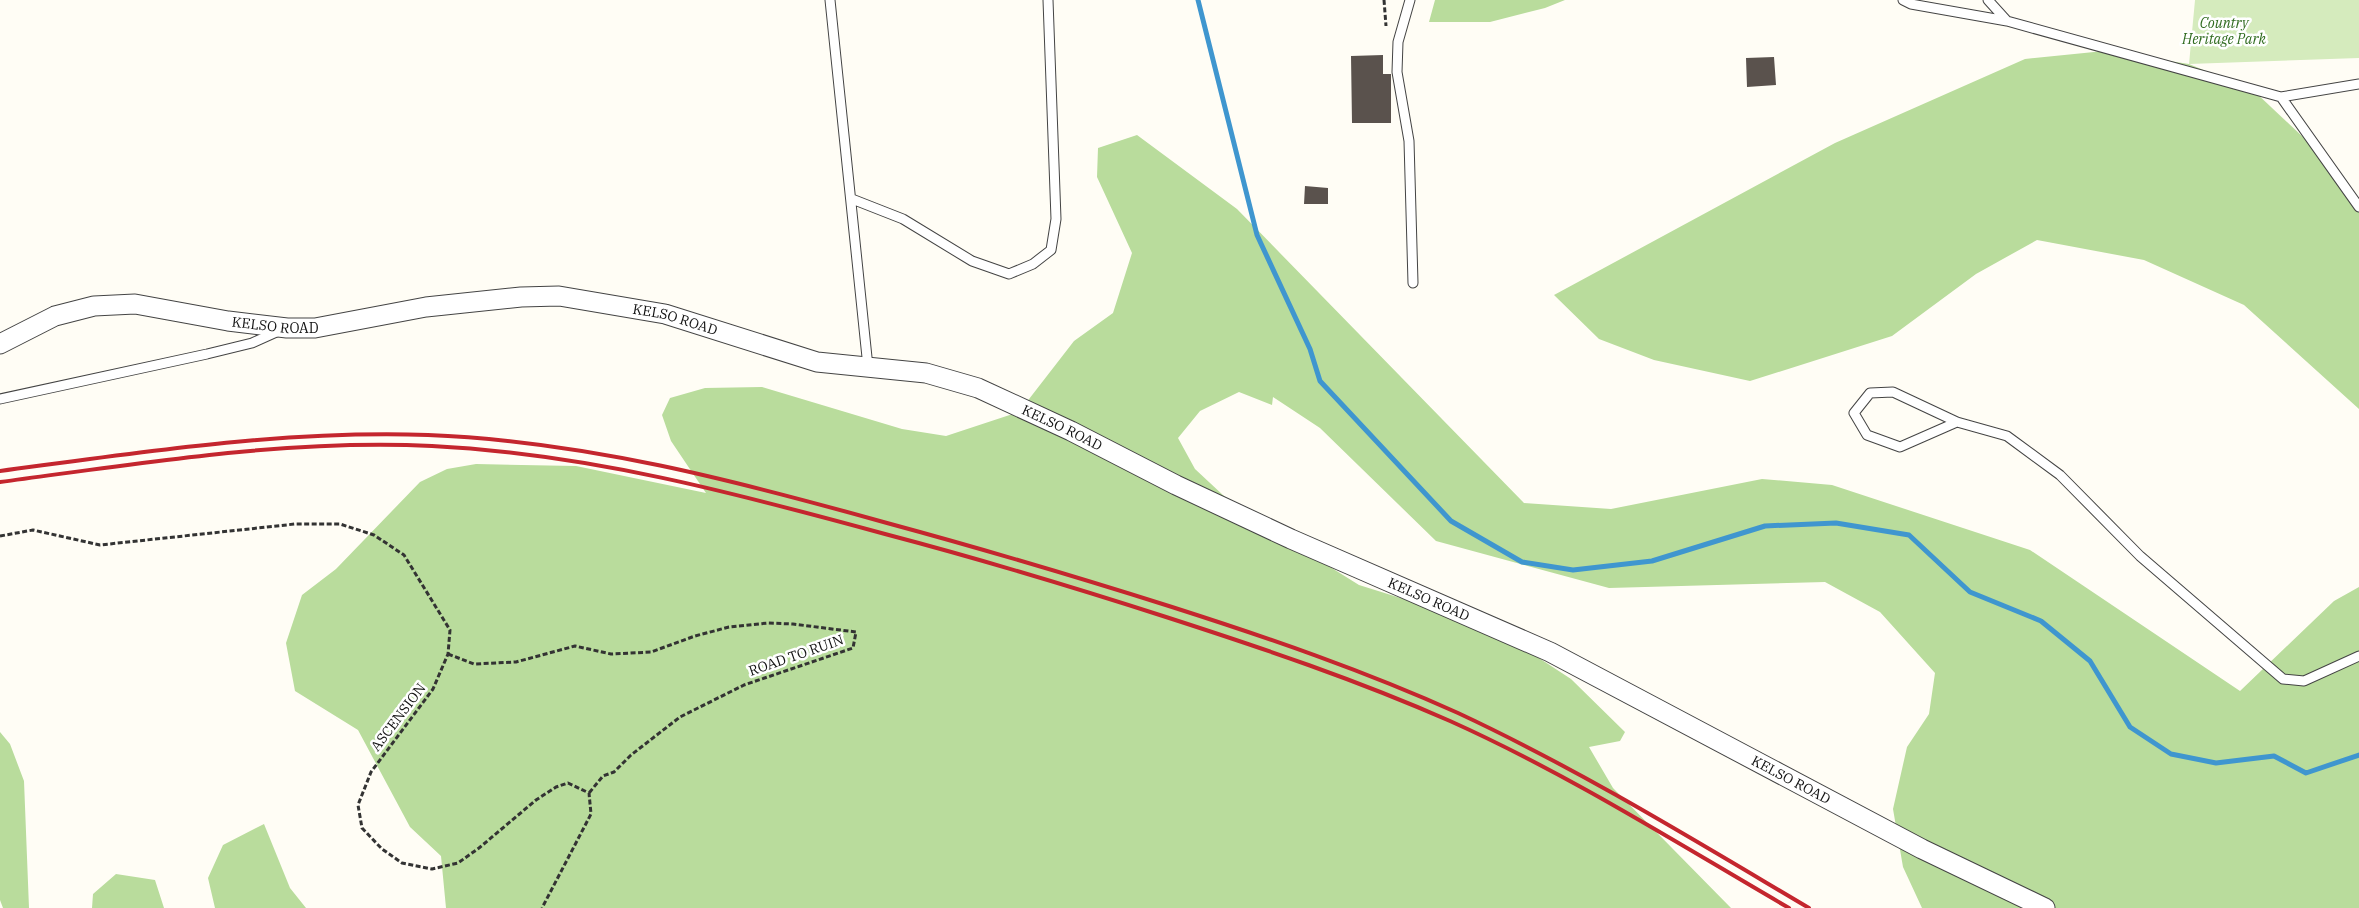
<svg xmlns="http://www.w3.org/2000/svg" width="2359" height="908" viewBox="0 0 2359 908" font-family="'IBM Plex Serif',serif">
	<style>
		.green { fill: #d5ebbd }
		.forest { fill: #b9dc9c }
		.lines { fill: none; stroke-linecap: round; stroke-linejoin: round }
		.stream { stroke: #3f96cf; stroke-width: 5 }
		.building { fill: #5a524d }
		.service-casing { stroke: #444; stroke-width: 11 }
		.minor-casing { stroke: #444; stroke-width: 21 }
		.path { stroke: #333; stroke-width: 3; stroke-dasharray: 5 2.5; stroke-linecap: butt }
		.service { stroke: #fff; stroke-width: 9 }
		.minor { stroke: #fff; stroke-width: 19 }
		.rail { stroke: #c4262e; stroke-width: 4 }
		.labels { text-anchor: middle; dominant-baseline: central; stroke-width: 5; stroke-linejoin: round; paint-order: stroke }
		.park-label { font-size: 14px; font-style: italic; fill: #2f6b1f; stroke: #fff }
		.street-label { font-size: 14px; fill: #111; stroke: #fff }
	</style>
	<rect width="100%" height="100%" fill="#fffdf5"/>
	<path class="green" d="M2195,0H2359V58L2189,64Z"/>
	<path class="forest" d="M1435,0H1565L1545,8L1490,22H1429Z
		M2104,51L2189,64L2254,91L2304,138L2359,203V409L2244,305L2144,260L2037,240L1976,274L1892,336L1750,381L1654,360L1599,339L1554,295L1835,143L2025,59Z
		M1137,135L1237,209L1524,503L1611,509L1762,479L1832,485L2030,550L2240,691L2334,601L2359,587V908H1922L1903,867L1893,809L1907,747L1929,714L1935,673L1880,612L1825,582L1609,588L1436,541L1320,428L1273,397L1272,405L1239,392L1200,411L1178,438L1195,469L1239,510L1359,585L1490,626L1571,679L1625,732L1620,741L1589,747L1613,788L1731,908H446L441,856L410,827L358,730L295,691L286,643L302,595L336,569L420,482L447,469L476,464L576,466L706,493L671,441L662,415L670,398L705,388L762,387L902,429L946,436L1019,412L1074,341L1113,313L1132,253L1097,177L1098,148Z
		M0,732L10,744L24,781L29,908H3L0,900Z
		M264,824L290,888L306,908H215L208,878L223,845Z
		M116,874L155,880L164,908H92L93,894Z"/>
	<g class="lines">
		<path class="stream" d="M1198,0L1257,235L1310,349L1320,381L1451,521L1522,562L1573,570L1652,561L1765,526L1836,523L1909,535L1970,592L2041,621L2090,661L2130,727L2171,754L2216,763L2274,756L2306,773L2359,755"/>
	</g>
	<path class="building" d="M1383,55V74H1391V123H1352L1351,56Z
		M1774,57L1776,85L1747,87L1746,58Z
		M1305,186L1328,188V204H1304Z"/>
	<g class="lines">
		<defs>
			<path id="service" d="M830,0L868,367
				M1410,0L1398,42L1397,72L1409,141L1413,283
				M1903,0L1911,4L2007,21L2281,97L2359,84
				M1988,0L2007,21
				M2281,97L2359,207
				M852,199L903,219L972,261L1009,274L1033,264L1051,250L1056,219L1048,0
				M0,399L207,354L252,343L281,330
				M1957,422L1900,447L1867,435L1854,413L1870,393L1893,392L1957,422L2007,436L2060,475L2140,556L2283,679L2304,681L2359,656"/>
			<g id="minor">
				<path id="s1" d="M0,344L55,316L94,306L135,304L228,321L287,328H315L426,307L521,297L559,296L665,314L817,362L926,373L978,388L1071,431L1176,485L1291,539L1550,652L1922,849L2045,908"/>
			</g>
		</defs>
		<use href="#service" class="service-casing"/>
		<use href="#minor" class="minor-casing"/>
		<path class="path" d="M1384,0L1386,26
			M0,536L33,530L100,545L295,524H340L374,535L404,555L450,630L448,654L433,689L371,772L358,805L362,828L382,849L402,863L432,869L458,863L479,848L536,800L556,787L568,783L589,793L591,814L542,908
			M448,654L474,664L516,662L575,646L611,654L651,652L695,636L729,627L768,623L793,624L856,632L853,648L744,685L680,717L631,755L614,772L603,776L589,793"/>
		<use href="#service" class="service"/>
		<use href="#minor" class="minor"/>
		<path class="rail" d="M0,471C142,452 284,430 428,435C585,441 737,481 887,523C983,549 1077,577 1172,607C1269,638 1365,671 1458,713C1580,770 1694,840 1809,908
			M0,482C143,463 287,439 432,446C589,454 735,493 885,534C980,559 1073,587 1166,617C1262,648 1357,680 1450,721C1568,774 1677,843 1789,908"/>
	</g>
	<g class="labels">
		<g class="park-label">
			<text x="2224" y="23">Country<tspan x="2224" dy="16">Heritage Park</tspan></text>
		</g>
		<g class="street-label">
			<text stroke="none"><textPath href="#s1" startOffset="690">KELSO ROAD</textPath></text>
			<text stroke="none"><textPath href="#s1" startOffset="285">KELSO ROAD</textPath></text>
			<text stroke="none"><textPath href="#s1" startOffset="1095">KELSO ROAD</textPath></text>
			<text stroke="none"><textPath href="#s1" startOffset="1500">KELSO ROAD</textPath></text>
			<text transform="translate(796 655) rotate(-19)">ROAD TO RUIN</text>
			<text transform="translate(398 717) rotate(-53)">ASCENSION</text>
			<text stroke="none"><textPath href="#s1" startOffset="1905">KELSO ROAD</textPath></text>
		</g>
	</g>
</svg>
